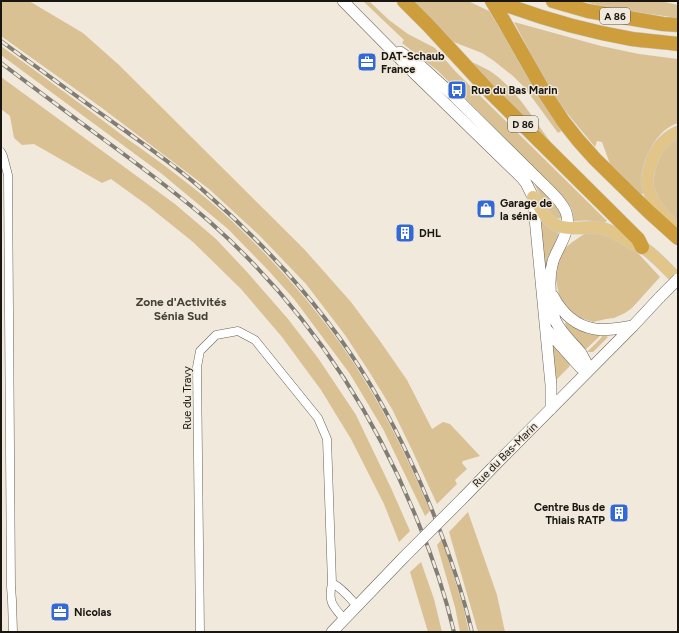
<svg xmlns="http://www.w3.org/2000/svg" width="679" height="633" viewBox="0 0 679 633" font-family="Figtree,sans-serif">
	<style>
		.green { fill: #dac193 }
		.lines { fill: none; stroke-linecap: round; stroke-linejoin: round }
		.street-casing { stroke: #696358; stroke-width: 9 }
		.secondary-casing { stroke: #696358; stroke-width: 12 }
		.primary-casing { stroke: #cccccb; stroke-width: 13 }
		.highway-casing { stroke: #cccccb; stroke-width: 15 }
		.street { stroke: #fff; stroke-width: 8 }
		.secondary { stroke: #fff; stroke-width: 11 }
		.primary { stroke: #e1c589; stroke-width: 12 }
		.highway { stroke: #cd9e3b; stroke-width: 14 }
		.rail-casing { stroke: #817c74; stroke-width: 4 }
		.rail { stroke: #f0e9dc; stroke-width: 2.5; stroke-dasharray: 8; stroke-linecap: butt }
		.secondary-bridge-casing { stroke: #696358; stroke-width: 12; stroke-linecap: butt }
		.secondary-bridge { stroke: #fff; stroke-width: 11 }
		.labels { text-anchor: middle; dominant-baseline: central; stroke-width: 3; stroke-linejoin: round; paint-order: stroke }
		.shield { fill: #f0e9dc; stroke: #5a554f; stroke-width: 1 }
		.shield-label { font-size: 10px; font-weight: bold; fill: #191612 }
		.poi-label { font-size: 11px; font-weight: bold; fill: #191612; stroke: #f0e9dc; text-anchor: start }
		.street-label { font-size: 11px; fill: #191612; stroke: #f0e9dc }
		.neighbourhood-label { font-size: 12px; font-weight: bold; fill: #464136; stroke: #f0e9dc }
	</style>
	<rect width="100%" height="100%" fill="#f0e9dc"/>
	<path class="green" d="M1,1H29L83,33L119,65L304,249L351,302L380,341L407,380L432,429L443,422L450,424L480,456L463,461L462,463L467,469L455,480L457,484L437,504L412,450L392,409L370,373L345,335L306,284L259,235L209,189L102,108L1,36Z
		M363,1H369L389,20L408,34L435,48L455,71L607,221L604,223C594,220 584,220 574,221C573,207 570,205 561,195L479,112L438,71L402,43L404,40Z
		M410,1H468L489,11L563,130L558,133L525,88L513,76L494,61L482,53L451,41Z
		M582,1H660L678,5V18L608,8Z
		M514,22L601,46L639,54L678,59V123C656,130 644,157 641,178C641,183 643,188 644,193L640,195L610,164L602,142L597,141L595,147L562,107L537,66Z
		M1,46C43,76 85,107 126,138C163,164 200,191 233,222C273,260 310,301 342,346C378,397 406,453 430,511L425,516L383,429L350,374L294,299L267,269L228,229L162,174L1,55Z
		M469,61C479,65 488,69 497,76C519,94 535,121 552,144L496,90Z
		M1,77L175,204L216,239L247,272L288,319L318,358L356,415L391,488L410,531L399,542L384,504L351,439L321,390L282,337L241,289L193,242L147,205L111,179L102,183L34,144L22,145L14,138L10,116L1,109Z
		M678,137V224L671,216L659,199L653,184L655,171L658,156L667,145Z
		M533,181C541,189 563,206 561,218L556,219C544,211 540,193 533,181Z
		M539,219L541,220L550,228L558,233C559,241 551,250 548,257C547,261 546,266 545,270Z
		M597,233L614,238L636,251L660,277L632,308L625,313L614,318L606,319L593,322L581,318L572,314L563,305L559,295L556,280L558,266L562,251L571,243L584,234Z
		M567,322L600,334L599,337L585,350L566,328L565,323Z
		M602,336H606L608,337L593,352H587L601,338Z
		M553,344L570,364L569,367L557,379H556L552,345Z
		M468,512L497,595L505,632H478L449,532Z
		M442,539L463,606L469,632H460L455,607L437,545Z
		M421,562L434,599L442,632H428L410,572Z"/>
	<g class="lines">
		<defs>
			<path id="street" d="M1,152L3,156L8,175L11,587L12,600L13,632
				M332,583C342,588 349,597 357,606
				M200,632L197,367L200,351L216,335L238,331L255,340L318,418L327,439L332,583C328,602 332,605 344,619"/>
			<path id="secondary" d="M343,1L414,73L522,178L526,183L533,197L551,385V409
				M400,52L421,66L455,97L551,192C557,198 563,205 566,212C572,230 559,245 553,261C551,268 550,276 550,283C550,295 551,310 556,322C562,334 573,343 581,353C584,358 587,364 589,370
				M553,296C562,313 576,326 595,329C607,331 621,328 633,326
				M546,329L581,368L589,370
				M463,498L498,462L633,326L660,297
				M332,632L404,557"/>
			<path id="primary" d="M533,197C540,205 543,217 552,223C566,232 585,226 601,228C612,230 621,237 631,243C634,245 638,245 642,247C653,253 669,271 678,280
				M677,233C674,222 662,215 656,206C652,199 648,190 647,182C647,177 648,172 650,167C654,151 663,139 678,132"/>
			<path id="highway" d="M404,1L428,25L488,90L638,239L642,247
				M492,1L505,23L546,95L563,121L578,140L595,159L648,211L678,238
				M496,1C540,18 586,31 632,39C647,41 663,42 678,44
				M553,1L588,11L663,24L678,25"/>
		</defs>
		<use href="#street" class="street-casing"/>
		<use href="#secondary" class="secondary-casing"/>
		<use href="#primary" class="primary-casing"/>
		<use href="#highway" class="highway-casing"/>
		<use href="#street" class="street"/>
		<use href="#secondary" class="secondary"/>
		<use href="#primary" class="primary"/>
		<use href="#highway" class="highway"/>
		<defs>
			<path id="rail" d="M1,41C42,71 83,101 124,130C152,150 180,169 205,192C269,248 326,311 370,384C394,424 414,466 432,510C448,550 462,590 472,632
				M1,63C37,90 73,117 110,144C144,169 178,194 210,222C302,304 372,407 418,522C433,558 445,594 454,632"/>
		</defs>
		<use href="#rail" class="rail-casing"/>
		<use href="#rail" class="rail"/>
		<defs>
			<path id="secondary-bridge" d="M660,297L678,279
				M404,557L463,498"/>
		</defs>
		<use href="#secondary-bridge" class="secondary-bridge-casing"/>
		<use href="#secondary-bridge" class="secondary-bridge"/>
	</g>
	<defs>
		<symbol id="office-square" viewBox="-11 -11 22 22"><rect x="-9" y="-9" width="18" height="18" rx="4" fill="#3369d7" stroke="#f0e9dc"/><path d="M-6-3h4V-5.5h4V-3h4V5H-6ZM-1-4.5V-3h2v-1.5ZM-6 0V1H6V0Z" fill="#fff"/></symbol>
		<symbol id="bus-square" viewBox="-11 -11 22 22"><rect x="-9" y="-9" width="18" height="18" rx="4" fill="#3369d7" stroke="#f0e9dc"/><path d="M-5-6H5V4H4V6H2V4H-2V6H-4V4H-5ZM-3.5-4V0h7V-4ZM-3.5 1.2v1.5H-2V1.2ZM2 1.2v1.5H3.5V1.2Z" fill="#fff"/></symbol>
		<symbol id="shop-square" viewBox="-11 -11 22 22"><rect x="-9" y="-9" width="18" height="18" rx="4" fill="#3369d7" stroke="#f0e9dc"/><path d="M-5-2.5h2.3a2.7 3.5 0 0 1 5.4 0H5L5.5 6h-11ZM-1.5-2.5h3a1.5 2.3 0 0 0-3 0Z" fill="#fff"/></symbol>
		<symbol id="building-square" viewBox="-11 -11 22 22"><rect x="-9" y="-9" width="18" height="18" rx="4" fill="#3369d7" stroke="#f0e9dc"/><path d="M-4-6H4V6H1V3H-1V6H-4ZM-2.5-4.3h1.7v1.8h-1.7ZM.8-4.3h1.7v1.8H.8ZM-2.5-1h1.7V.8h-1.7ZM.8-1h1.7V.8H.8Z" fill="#fff"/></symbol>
	</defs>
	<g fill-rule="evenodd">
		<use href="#office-square" x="356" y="51" width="22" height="22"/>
		<use href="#bus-square" x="446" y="79" width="22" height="22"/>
		<use href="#shop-square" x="475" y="198" width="22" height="22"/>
		<use href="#building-square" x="394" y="222" width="22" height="22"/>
		<use href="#building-square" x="608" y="502" width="22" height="22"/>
		<use href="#office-square" x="49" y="601" width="22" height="22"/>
	</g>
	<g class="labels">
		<g class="shield">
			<rect x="600" y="8" width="30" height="16" rx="3"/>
			<rect x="508" y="116" width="30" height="16" rx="3"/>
		</g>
		<g class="shield-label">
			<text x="615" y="16">A 86</text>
			<text x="523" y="124">D 86</text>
		</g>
		<g class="poi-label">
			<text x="381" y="56">DAT-Schaub<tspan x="381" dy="13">France</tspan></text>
			<text x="471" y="90">Rue du Bas Marin</text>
			<text x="500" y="203">Garage de<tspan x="500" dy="13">la sénia</tspan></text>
			<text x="419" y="233">DHL</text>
			<text x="605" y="507" text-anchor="end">Centre Bus de<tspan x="605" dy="13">Thiais RATP</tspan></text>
			<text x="74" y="612">Nicolas</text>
		</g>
		<g class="street-label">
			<text transform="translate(187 398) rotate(-90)">Rue du Travy</text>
			<text transform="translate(505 455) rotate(-45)">Rue du Bas-Marin</text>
		</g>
		<g class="neighbourhood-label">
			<text x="181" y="302">Zone d'Activités<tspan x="181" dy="14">Sénia Sud</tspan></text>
		</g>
	</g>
	<rect width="679" height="633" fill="none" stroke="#191612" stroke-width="4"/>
</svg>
